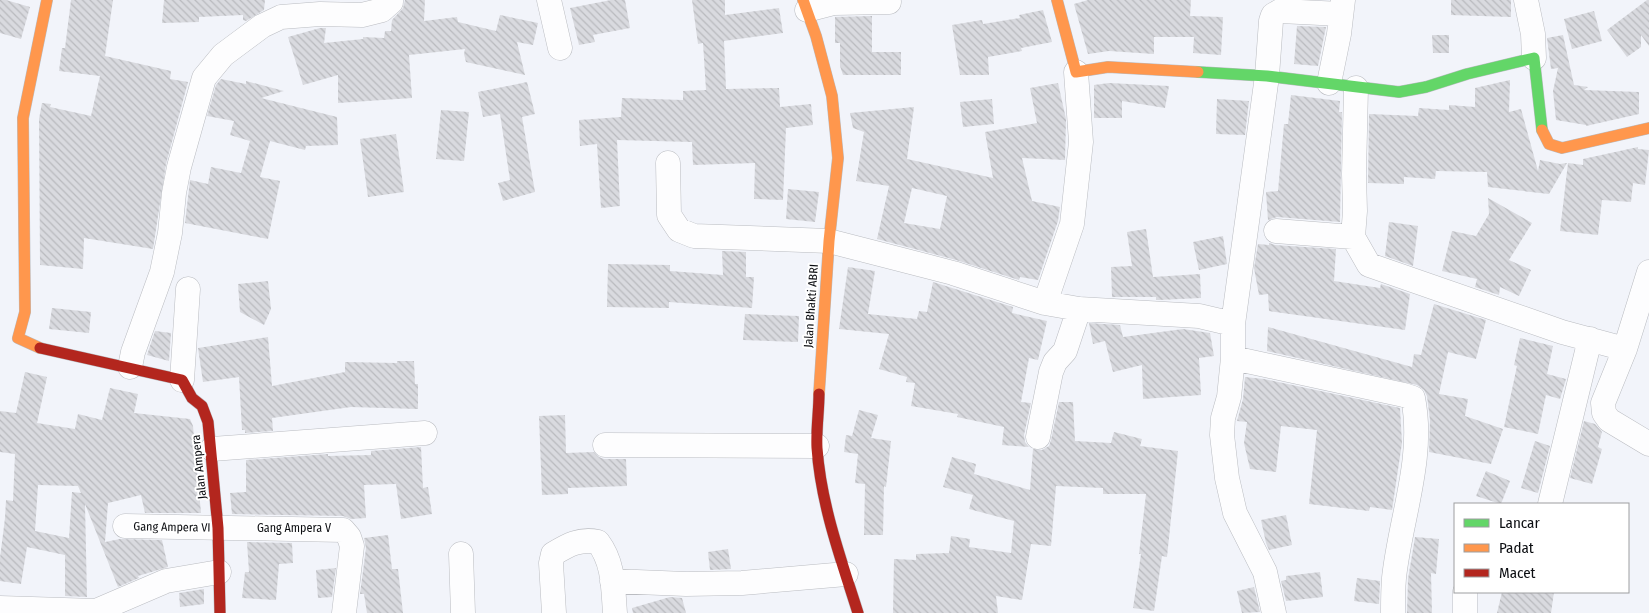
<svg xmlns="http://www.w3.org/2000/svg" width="1649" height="613" viewBox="0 0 1649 613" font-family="'Fira Sans Condensed',sans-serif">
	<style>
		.building { fill: url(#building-back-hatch); fill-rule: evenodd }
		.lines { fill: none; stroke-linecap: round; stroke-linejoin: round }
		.street-casing { stroke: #babcc1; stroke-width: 25 }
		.fast-casing { stroke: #babcc1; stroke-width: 12 }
		.slow-casing { stroke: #babcc1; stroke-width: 12 }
		.jam-casing { stroke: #babcc1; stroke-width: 12 }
		.street { stroke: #fdfdfe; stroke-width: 24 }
		.fast { stroke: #63d668; stroke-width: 11 }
		.slow { stroke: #ff974d; stroke-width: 11 }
		.jam { stroke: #b3261e; stroke-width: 11 }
		.labels { text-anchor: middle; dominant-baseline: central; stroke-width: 4; stroke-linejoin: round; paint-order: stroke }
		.street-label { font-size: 12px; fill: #0b0d11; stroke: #fff }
	</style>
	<defs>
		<pattern id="building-back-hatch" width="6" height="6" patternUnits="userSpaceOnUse" patternTransform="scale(1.25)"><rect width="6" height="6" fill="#d9dadf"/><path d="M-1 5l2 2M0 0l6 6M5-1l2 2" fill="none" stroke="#b9babe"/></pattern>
	</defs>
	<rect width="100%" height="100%" fill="#f2f4fa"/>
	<path class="building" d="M0,0H6L30,7L21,39L0,33Z
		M71,0H113L105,56L171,71L170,79L188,82L166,164L153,249L84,238L83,269L40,265L39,119L42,103L51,104L50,107L91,116L100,76L59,71L62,48H65Z
		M164,0H265L264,10L246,21L243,20V15L199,17V22L162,23Z
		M405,0H425L424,21L457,17L458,22L496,31L500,15L538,23L533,45L517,42L525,75L466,62L464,54L465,49L409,55L412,98L338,103V75L303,85L288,37L320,28H326L324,43L363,39V37L384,38L385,31H391L392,20L403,8Z
		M611,0H625L630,28L593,35L595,42L579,45L570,8Z
		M692,0H725V15L779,8L783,33L724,41L726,89L779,88L780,107L811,104L813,125L786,128L783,200L754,199L755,163L693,165L692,142L617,140L620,206L601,208L597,144L580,146L579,120L621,117L622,98L683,100V91L706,90L703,43L698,44Z
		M1088,0H1191L1190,16L1223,17L1221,55L1193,53L1194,37H1154V54L1109,51L1088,54L1074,4Z
		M1451,0H1511V17L1451,15Z
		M1647,0H1649V46L1641,35V47L1627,57L1607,30Z
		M1043,10L1052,42L1021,48L1022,51L988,57L989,75H960L952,25L982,20L983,24L1020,18L1019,15Z
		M1594,11L1602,41L1572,49L1564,19Z
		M872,16V52H901V75H843L840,66V43H835V17Z
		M1297,26L1326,27L1318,66L1294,64Z
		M1432,35H1449V53H1433Z
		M1563,35L1574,85L1588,87L1584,90L1639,92V114L1586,126V125L1556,120L1553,91L1558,68L1551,69L1547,38Z
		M221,79L246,84V81L284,91L261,98L337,117L338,145L306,146L305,150L270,141L260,177L280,181L268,239L185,223L190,180L208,184L211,167L241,173L250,141L230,135L234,121L207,116L216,85Z
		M1510,80L1509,112L1521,109L1538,171L1540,160L1560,164L1567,163L1549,194L1488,187L1487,172L1436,171L1435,179L1404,177V184L1368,183L1369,114L1418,116L1419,108L1449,110V105L1475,107V88Z
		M527,82L535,114L522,117L535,192L503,201L498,183L510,180L500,114L483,117L478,92Z
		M1058,83L1066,119L1065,160L1022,158L1032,201L1060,207L1058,221L1038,280L1020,277L1019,280L956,260L877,239L889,186L856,181L864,132L853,128L850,113L914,107L907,159L993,178L985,132L1037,123L1030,88ZM912,188L947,196L940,229L904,223Z
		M1109,83L1169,86L1165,108L1122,101V118H1094V85Z
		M1291,95L1340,101L1339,112H1342L1340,222L1277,217L1268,220L1266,192L1278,191L1284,124H1288Z
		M992,99L994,124L963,127L960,102Z
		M1217,99L1249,101L1245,135L1216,134Z
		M441,110L469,112L464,161L436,159Z
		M396,134L404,192L368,197L360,139Z
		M1638,147V149L1649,150L1645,185L1633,183L1631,202L1602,200L1598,235L1560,231L1568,163L1583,165V159Z
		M788,189L819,192L815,222L786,219Z
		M1488,198L1532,223L1509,260L1531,270L1519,296L1500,287L1499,295L1475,287L1477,279L1442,271L1452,231L1476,236L1489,214Z
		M1389,222L1418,226L1413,266L1385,256Z
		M1146,229L1153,277L1200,274L1201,298L1159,300H1156V297H1112L1111,267L1132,266L1127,232Z
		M1223,236L1227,264L1199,270L1193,242Z
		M1269,243L1275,245L1336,249L1334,281L1380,288L1381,284L1410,294L1405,330L1269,311L1268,294L1259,295L1254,268L1258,244L1269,245Z
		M722,251L746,252V277H754L752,308L669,302V308L607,307L608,264L670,265V271L723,275Z
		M848,267L875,271L868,314L917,319L919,311L927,312L933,282L1013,307L1012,313L1047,321L1038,360L1029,358L1021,402L1031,403L1024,435L1025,442L1029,447L1002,445L1004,427L957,417L958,414L911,406L915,383L906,382L907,377L879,369L889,334L839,329Z
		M268,281L271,309L264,325L240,312L238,284Z
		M1434,304L1486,320L1476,359L1448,352L1439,394L1468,399L1465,416L1503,429L1491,464L1429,452L1430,420L1427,396L1424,390L1417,385L1267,351L1268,327L1412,367L1414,354L1421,355Z
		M52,308L91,312L89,333L49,329Z
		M745,314L799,316L798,342L743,340Z
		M1089,323L1120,325L1123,337L1183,329L1210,333L1214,356L1199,358L1201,395L1143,399L1142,365L1113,372L1105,341L1093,344Z
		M155,331L171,333L169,361L147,355Z
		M268,337L272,386L345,372V362L397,363V361H414L415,384H418V409L351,407L272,418L273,431L245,433V430H242L239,377L203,382L198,348Z
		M1520,338L1553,346L1547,374L1566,379L1560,399L1546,395L1538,434L1504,427L1517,366L1514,365Z
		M25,372L47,377L37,423L75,429L78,414L102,420L110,388L138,394L134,413L190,419L193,426L201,513H145L141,495L108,503L105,542L120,539L162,540L168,567L138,576L139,578L118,587L85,504L87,597L65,596V555L27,547L21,584L0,581V558L5,518L6,500L13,501L15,454L0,452V411L16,413ZM38,485L78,486L81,493L72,492L69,538L35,531Z
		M1245,377L1264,379L1400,408L1402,443L1392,510L1370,507L1369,511L1309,504L1317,430L1281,426L1276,472L1250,469L1244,443L1247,422L1237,421L1243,399Z
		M1059,402H1073L1075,441L1111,443L1114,432L1142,439L1140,446L1178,451L1167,557L1162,556L1154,611L1133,608L1141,554H1139L1146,494H1103V488L1056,486L1051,546L1031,544L1022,600L996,596L998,613H893L894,559L916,560V554L949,553L951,536L970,539L969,547L1011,553L1014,521L969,509L973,495L943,487L952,457L976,464L974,474L1030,490L1033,449L1042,450L1049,446L1051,440Z
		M859,410L878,415L871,438L891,441L886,487L884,486L883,535H864L865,484L855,483L858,454L844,452L846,435L852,436Z
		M565,415L566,453L594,452L599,457L604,459H626L627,486L568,488V494L542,495L539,416Z
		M1584,421L1595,424L1602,432L1598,447L1602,449L1592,484L1570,478Z
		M1535,441L1550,446L1538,493L1521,488Z
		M421,447L423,488L428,487L432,514L401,519L396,484L364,485L366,518L351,519L343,516L232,514L230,493L246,492V460L328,454V456L371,455V451Z
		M1486,471L1510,481L1501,504L1476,496Z
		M1286,515L1292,545L1269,550L1266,543L1261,520Z
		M388,535L392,569H398L403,613H367L364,594H360L366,548L364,538Z
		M1415,537L1439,539L1436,574L1431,573L1432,613H1407L1408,579Z
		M247,542L292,543L293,563L279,564L276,600L242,598L245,572H249Z
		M728,549L731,569L710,570L708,552Z
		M336,568L332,597L318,598L316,570Z
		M1320,572L1323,597L1286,601L1281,581L1286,580V576Z
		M1357,578L1380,581L1379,604L1354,601Z
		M1254,587L1260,612L1242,613L1237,591Z
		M204,589V604L180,607L179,593Z
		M1502,592H1554L1551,613H1497Z
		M670,597L682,598L686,613H633L632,608Z"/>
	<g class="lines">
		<defs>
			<path id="street" d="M549,0L560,48
				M1526,0L1533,34L1534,58
				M807,10L834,3L889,2
				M1329,83L1339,34L1343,0
				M1356,88L1354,174L1355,211L1353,237L1369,265L1562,332L1625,349L1603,403L1604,413L1609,420L1649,444
				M668,163L669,215L679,230L694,236L829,241L953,273L1045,303L1079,309L1199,316L1233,324
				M1276,231L1353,237
				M1045,303L1072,224L1081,142L1076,72
				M1625,349L1649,272
				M1233,358L1404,395L1413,398C1425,458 1400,520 1394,578C1393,590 1393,601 1393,613
				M130,367L133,352L162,272L170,233L174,193L179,167L204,78L223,55L262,26L281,17L320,14L362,15L382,10L391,2V0
				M182,380L188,289
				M1038,437L1051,372L1055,362L1065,351L1079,309
				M605,445L817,446
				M212,449L425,433
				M1550,504L1590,339
				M125,526L343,530L349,537L352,546L344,613
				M461,554L463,613
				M612,581L686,584L742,583L846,574
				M0,608L96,611L166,581L219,572
				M554,613L551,563L553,554C568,545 580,538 598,542C614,563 613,588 615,613
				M1274,613L1265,572L1235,513L1227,478L1222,435L1223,418L1229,397L1233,358V324L1267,76L1271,21L1273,15L1280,11L1341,14
				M1465,613V592"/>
			<path id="fast" d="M1198,72L1267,76L1399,92L1426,87L1467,74L1534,58L1542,130"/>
			<path id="slow" d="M803,0L816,36L832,96L838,158L829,241L819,394
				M1057,0L1076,72L1108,67L1198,72
				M1542,130L1549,144L1562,148L1649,128
				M40,348L18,338L25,312L23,118L47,0"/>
			<path id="jam" d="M40,348L182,380L192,398L202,406L208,422L218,528L220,613
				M819,394C819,411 816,430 817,448C821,505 841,559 858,613"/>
		</defs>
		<use href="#street" class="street-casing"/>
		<use href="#fast" class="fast-casing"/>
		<use href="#slow" class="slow-casing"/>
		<use href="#jam" class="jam-casing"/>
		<use href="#street" class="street"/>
		<use href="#fast" class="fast"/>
		<use href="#slow" class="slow"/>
		<use href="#jam" class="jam"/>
	</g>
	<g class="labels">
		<g class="street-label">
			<text transform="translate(811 306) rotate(-86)">Jalan Bhakti ABRI</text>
			<text transform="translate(199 467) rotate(-96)">Jalan Ampera</text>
			<text transform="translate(172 527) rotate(1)">Gang Ampera VI</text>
			<text x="294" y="528">Gang Ampera V</text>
		</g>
	</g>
	<rect x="1454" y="503" width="175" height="90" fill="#ffffff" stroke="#9d9ea0"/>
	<rect x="1464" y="519" width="25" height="8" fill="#63d668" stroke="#9d9ea0"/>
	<text x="1499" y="528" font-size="15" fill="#0b0d11">Lancar</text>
	<rect x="1464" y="544" width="25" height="8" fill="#ff974d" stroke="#9d9ea0"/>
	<text x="1499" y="553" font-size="15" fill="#0b0d11">Padat</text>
	<rect x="1464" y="569" width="25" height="8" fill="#b3261e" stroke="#9d9ea0"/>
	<text x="1499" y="578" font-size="15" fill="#0b0d11">Macet</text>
</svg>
